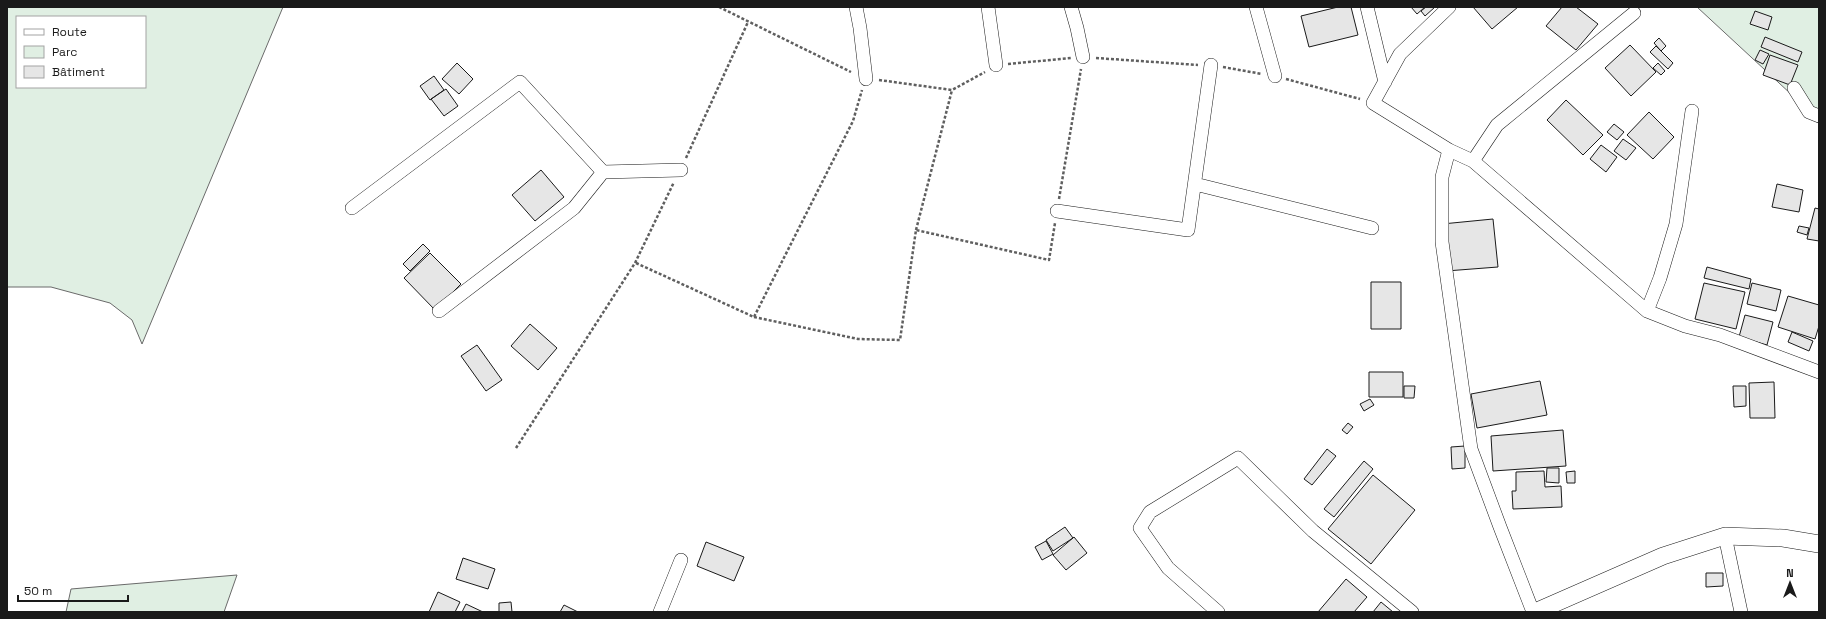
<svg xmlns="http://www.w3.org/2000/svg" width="1826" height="619" viewBox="0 0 1826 619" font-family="'Space Grotesk',sans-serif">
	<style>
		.green { fill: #e0efe3; stroke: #6a6a6a; fill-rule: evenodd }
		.building { fill: #e6e6e6; stroke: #1a1a1a }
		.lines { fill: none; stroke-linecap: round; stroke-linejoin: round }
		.minor-casing { stroke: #1a1a1a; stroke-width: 14 }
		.tertiary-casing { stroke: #1a1a1a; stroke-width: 18 }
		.path { stroke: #5f5f5f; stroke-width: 2.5; stroke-dasharray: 3 2; stroke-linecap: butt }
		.minor { stroke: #fff; stroke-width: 13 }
		.tertiary { stroke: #fff; stroke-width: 17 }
	</style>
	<rect width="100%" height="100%" fill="#fff"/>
	<path class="green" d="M7,7H283L142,344L132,320L110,303L51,287H7ZM17,17H145V87H17Z
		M1697,7H1819V123L1792,95Z
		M237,575L224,612H66L71,589Z"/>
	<path class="building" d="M1338,7H1351L1358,35L1309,47L1301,16Z
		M1411,7H1425L1417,14Z
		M1426,7H1435L1425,16L1421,11Z
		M1473,7H1518L1492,29Z
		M1562,7H1576L1598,24L1576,50L1546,26Z
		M1755,11L1772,17L1768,30L1750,24Z
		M1765,37L1802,52L1798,62L1761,47Z
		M1659,38L1666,46L1661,51L1654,43Z
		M1630,45L1656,72L1631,96L1605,68Z
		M1656,46L1673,63L1668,69L1650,52Z
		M1760,50L1769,54L1763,64L1755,60Z
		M1770,55L1798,65L1790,85L1763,75Z
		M457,63L473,79L459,94L442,79Z
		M1658,63L1665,71L1661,75L1653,68Z
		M434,76L444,90L430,100L420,86Z
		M446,89L458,106L444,116L431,99Z
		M1566,100L1603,135L1583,155L1547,120Z
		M1649,112L1674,137L1653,159L1627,135Z
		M1614,124L1624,132L1617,140L1607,132Z
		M1623,139L1636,148L1626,160L1614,151Z
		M1601,145L1617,157L1606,172L1590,159Z
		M541,170L564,197L535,221L512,195Z
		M1777,184L1803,190L1799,212L1772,207Z
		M1815,208L1819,209V241L1807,239Z
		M1493,219L1498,267L1446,271L1442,224Z
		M1799,226L1809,228L1807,235L1797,232Z
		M423,244L430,251L410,271L403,264Z
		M430,253L461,284L435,310L404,278Z
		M1707,267L1751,279L1749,289L1704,278Z
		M1371,282H1401V329H1371Z
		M1704,283L1745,292L1736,329L1695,319Z
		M1752,283L1781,290L1776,311L1747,304Z
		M1788,296L1819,305V326L1815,339L1778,327Z
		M1745,315L1773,322L1767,345L1739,337Z
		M530,324L557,348L538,370L511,346Z
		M1792,332L1813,341L1809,351L1788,342Z
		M477,345L502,380L486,391L461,356Z
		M1369,372H1403V397H1369Z
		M1540,381L1547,415L1477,428L1471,394Z
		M1774,382L1775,418H1750L1749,383Z
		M1404,386H1415L1414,398H1404Z
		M1733,386H1746V406L1734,407Z
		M1370,399L1374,405L1364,411L1360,404Z
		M1348,423L1353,427L1347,434L1342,430Z
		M1563,430L1566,466L1493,471L1491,436Z
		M1465,446V468L1452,469L1451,447Z
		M1327,449L1336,456L1312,485L1304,479Z
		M1364,461L1373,469L1334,517L1324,509Z
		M1547,468H1559V483L1546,482Z
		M1544,471L1545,487L1561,486L1562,507L1513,509L1512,491H1516V472Z
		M1575,471V483H1567L1566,472Z
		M1373,475L1415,510L1371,564L1328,529Z
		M1065,527L1073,538L1053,551L1046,540Z
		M1074,537L1087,553L1066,570L1053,555Z
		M1046,541L1053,554L1042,560L1035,547Z
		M706,542L744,557L734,581L697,566Z
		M463,558L495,569L488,589L456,579Z
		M1706,573H1723V586L1706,587Z
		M1346,579L1367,597L1354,612H1318Z
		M438,592L460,602L455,612H429Z
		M511,602L512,612H499V603Z
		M1381,602L1393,612H1373Z
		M466,604L483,612H462Z
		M564,605L578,612H560Z"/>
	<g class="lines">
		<defs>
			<path id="minor" d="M856,7L860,28L866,79
				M988,7L996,65
				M1071,7L1077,28L1083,57
				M1256,7L1275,76
				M1367,7L1385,82
				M1449,7L1400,54L1373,103L1449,150L1473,161
				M1634,13L1497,125L1473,161L1647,311L1685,326L1720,335L1819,372
				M1794,88L1809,112L1819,116
				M1449,150L1442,177V242L1471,449L1500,527L1533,612
				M1195,184L1372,228
				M352,208L520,82L603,172L681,170
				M1057,211L1188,230L1211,65
				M439,311L574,208L603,172
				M1647,311L1660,278L1676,224L1692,111
				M1725,536L1741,612
				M660,612L681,560
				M1218,612L1168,568L1140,528L1150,512L1238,458L1313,531L1412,612"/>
			<path id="tertiary" d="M1535,612L1663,556L1725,536L1783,538L1819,544"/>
		</defs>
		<use href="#minor" class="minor-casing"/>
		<use href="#tertiary" class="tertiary-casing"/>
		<path class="path" d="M719,7L851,72
			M1096,58L1198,65
			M1008,64L1071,58
			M1223,67L1262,74
			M1286,79L1360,99
			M879,80L952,90L985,72
			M686,158L748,22
			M1059,199L1081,69
			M916,230L952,90
			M636,263L754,317L853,121L862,90
			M754,317L858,339L900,340L916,230L1049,260L1055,223
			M516,448L635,263L674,182"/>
		<use href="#minor" class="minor"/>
		<use href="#tertiary" class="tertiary"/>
	</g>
	<rect width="1826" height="619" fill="none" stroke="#1a1a1a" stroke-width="16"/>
	<rect x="16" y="16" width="130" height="72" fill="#ffffff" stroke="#a3a3a3"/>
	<rect x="24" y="29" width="20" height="6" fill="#ffffff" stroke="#a3a3a3"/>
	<text x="52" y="36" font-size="12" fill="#1a1a1a">Route</text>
	<rect x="24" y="46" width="20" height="12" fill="#e0efe3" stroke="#a3a3a3"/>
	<text x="52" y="56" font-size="12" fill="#1a1a1a">Parc</text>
	<rect x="24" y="66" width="20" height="12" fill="#e6e6e6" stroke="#a3a3a3"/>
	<text x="52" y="76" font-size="12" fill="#1a1a1a">Bâtiment</text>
	<g transform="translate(1790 583)" stroke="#ffffff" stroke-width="3" paint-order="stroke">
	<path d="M0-3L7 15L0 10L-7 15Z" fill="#1a1a1a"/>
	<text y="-6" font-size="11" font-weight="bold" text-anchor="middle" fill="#1a1a1a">N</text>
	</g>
	<path d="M18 595v6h110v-6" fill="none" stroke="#1a1a1a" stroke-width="2"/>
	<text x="24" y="595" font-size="12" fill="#1a1a1a" stroke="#ffffff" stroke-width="3" paint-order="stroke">50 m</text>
</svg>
